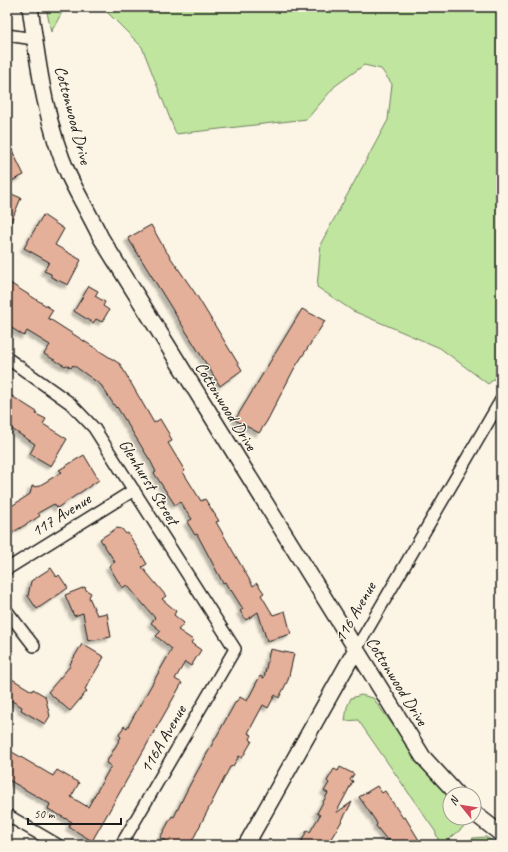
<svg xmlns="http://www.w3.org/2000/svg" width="508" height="852" viewBox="0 0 508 852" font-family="Caveat,sans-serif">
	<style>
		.green { fill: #c0e59f; stroke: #6e805e }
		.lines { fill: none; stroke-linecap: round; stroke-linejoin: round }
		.stream { stroke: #62919b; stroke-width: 3.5 }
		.building { fill: #e5b099; stroke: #1c1c1c; filter: url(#shadow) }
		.street-casing { stroke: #1c1c1c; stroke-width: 14 }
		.secondary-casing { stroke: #1c1c1c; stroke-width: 18 }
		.street { stroke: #fcf5e5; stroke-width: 11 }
		.secondary { stroke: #fcf5e5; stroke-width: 15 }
		.labels { text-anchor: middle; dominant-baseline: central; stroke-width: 3; stroke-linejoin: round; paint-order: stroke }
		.street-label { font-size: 17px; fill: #1c1c1c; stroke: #fcf5e5 }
	</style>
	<defs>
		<filter id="shadow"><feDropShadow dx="-3.5" dy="3.5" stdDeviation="1" flood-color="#0004"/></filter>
	</defs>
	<rect width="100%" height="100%" fill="#fcf5e5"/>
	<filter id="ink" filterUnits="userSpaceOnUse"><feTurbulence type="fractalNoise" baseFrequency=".025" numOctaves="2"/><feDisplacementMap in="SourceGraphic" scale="8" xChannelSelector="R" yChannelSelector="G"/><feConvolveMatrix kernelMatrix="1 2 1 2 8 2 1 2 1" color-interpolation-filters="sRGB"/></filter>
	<g filter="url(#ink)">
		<path class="green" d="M46,7H65L51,32Z
			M102,7H501V374L488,384L440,348L353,311L317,287L321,243L388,120L392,84L381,69L364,65L335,86L307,119L176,134L142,47Z
			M361,695L373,698L422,765L450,799V818H467V824L446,842H439L435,831L358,720L345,721L347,707L351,698Z
			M486,837L498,845H464L473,838Z"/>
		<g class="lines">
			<path class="stream" d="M494,7L501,12"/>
		</g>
		<path class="building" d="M7,140L24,175L7,183Z
			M7,192L21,198L7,231Z
			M43,215L64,229L55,245L81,260L68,285L51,277V274L44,271L49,262L24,248Z
			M151,225L164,248L197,296L242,370L220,386L128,238Z
			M10,283L53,310L48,318L120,364L154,423L160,419L169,434L172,441L168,443L185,471L183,472L201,501L205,499L219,521L216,522L253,586L257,583L264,593L261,595L273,615L285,611L291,634L267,641L258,612L246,620L240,611L243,609L231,590L230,591L225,582L223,583L197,534L195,535L187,522L192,519L180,502L175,505L154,473L156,472L151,462L117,407L116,408L101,385L73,365L71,368L66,365L65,366L44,354L50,345L27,331L24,336L7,325V289Z
			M89,286L98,291L95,296L105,302L103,306L109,310L102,322L96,319L93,323L74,311Z
			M302,309L325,321L294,369L267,421L259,433L235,420Z
			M7,393L37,412L36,414L46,419L43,424L67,439L51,466L30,454L35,444L7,426Z
			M84,455L99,480L57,508L54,504L38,513L40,516L7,536V509L30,494L32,486L37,487L62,472L59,470Z
			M117,528L122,529L126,534L128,533L147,564L142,567L166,596L162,599L176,611L174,615L184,623L178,630L193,640L191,643L201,650L191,666L185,662L175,679L182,683L92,841L69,827L72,822L48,809L50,804L7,779V749L53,776L57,770L79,783L71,797L88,807L111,766L106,763L121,737L119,735L124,726L127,728L172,649L156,636L161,631L151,623L155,618L127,585L122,588L109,566L115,562L100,539Z
			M51,568L57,577L59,575L68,588L37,609L28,596L31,581Z
			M85,587L86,590L91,593L89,597L97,615L107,613L111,637L88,641L83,613L74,616L65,595Z
			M82,644L104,657L85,689L87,691L70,711L48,692L71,665L70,664Z
			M270,649L294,654L288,680L279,698L275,695L268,708L263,705L248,733L252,735L250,739L252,741L242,758L239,756L233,766L230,767L190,845H173L160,838L172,816L174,817L187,790L235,703L240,697L247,701L260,676L264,678Z
			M7,676L32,691L33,689L45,696L50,716L45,724L21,710L22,707L7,698Z
			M340,767L354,774L350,780L353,781L336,813L352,802L340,824L327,845H300L307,830L310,832L320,815L317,813L328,793L324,791L329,783L327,781L334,769L338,771Z
			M377,786L382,793L385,791L403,818L405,817L422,845H394L389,839L387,840L376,826L377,824L375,820L359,797Z"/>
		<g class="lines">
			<defs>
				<path id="street" d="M7,35L34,39
					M7,358L70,403L94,428L235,649L121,845
					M7,569L134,490
					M7,611L34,646
					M355,651L501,400
					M7,815L58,845"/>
				<path id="secondary" d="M30,7C38,63 45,123 69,176C79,197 91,217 101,238L423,757L457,794
					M474,813L501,834
					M246,845L355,651"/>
			</defs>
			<use href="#street" class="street-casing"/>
			<use href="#secondary" class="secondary-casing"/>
			<use href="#street" class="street"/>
			<use href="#secondary" class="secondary"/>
		</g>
	</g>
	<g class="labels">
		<g class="street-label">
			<text transform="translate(73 115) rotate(75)">Cottonwood Drive</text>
			<text transform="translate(226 406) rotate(58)">Cottonwood Drive</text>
			<text transform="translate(149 482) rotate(58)">Glenhurst Street</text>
			<text transform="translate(61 515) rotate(-32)">117 Avenue</text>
			<text transform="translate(355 612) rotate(-60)">116 Avenue</text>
			<text transform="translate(397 681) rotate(58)">Cottonwood Drive</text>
			<text transform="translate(163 739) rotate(-60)">116A Avenue</text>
		</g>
	</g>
	<rect width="508" height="852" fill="none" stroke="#fcf5e5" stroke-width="24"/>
	<rect x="12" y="12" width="484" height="828" fill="none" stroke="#1c1c1c" stroke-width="1.5" filter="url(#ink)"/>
	<g transform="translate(462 806) rotate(300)"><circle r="19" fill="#fcf5e5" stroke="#a29e95"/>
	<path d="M0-3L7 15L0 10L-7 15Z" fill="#d1495b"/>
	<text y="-6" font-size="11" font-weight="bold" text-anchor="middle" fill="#1c1c1c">N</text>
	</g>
	<path d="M28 818v6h93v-6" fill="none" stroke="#1c1c1c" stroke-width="2"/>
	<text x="34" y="818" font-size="12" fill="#1c1c1c" stroke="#fcf5e5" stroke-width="3" paint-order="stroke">50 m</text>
</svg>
